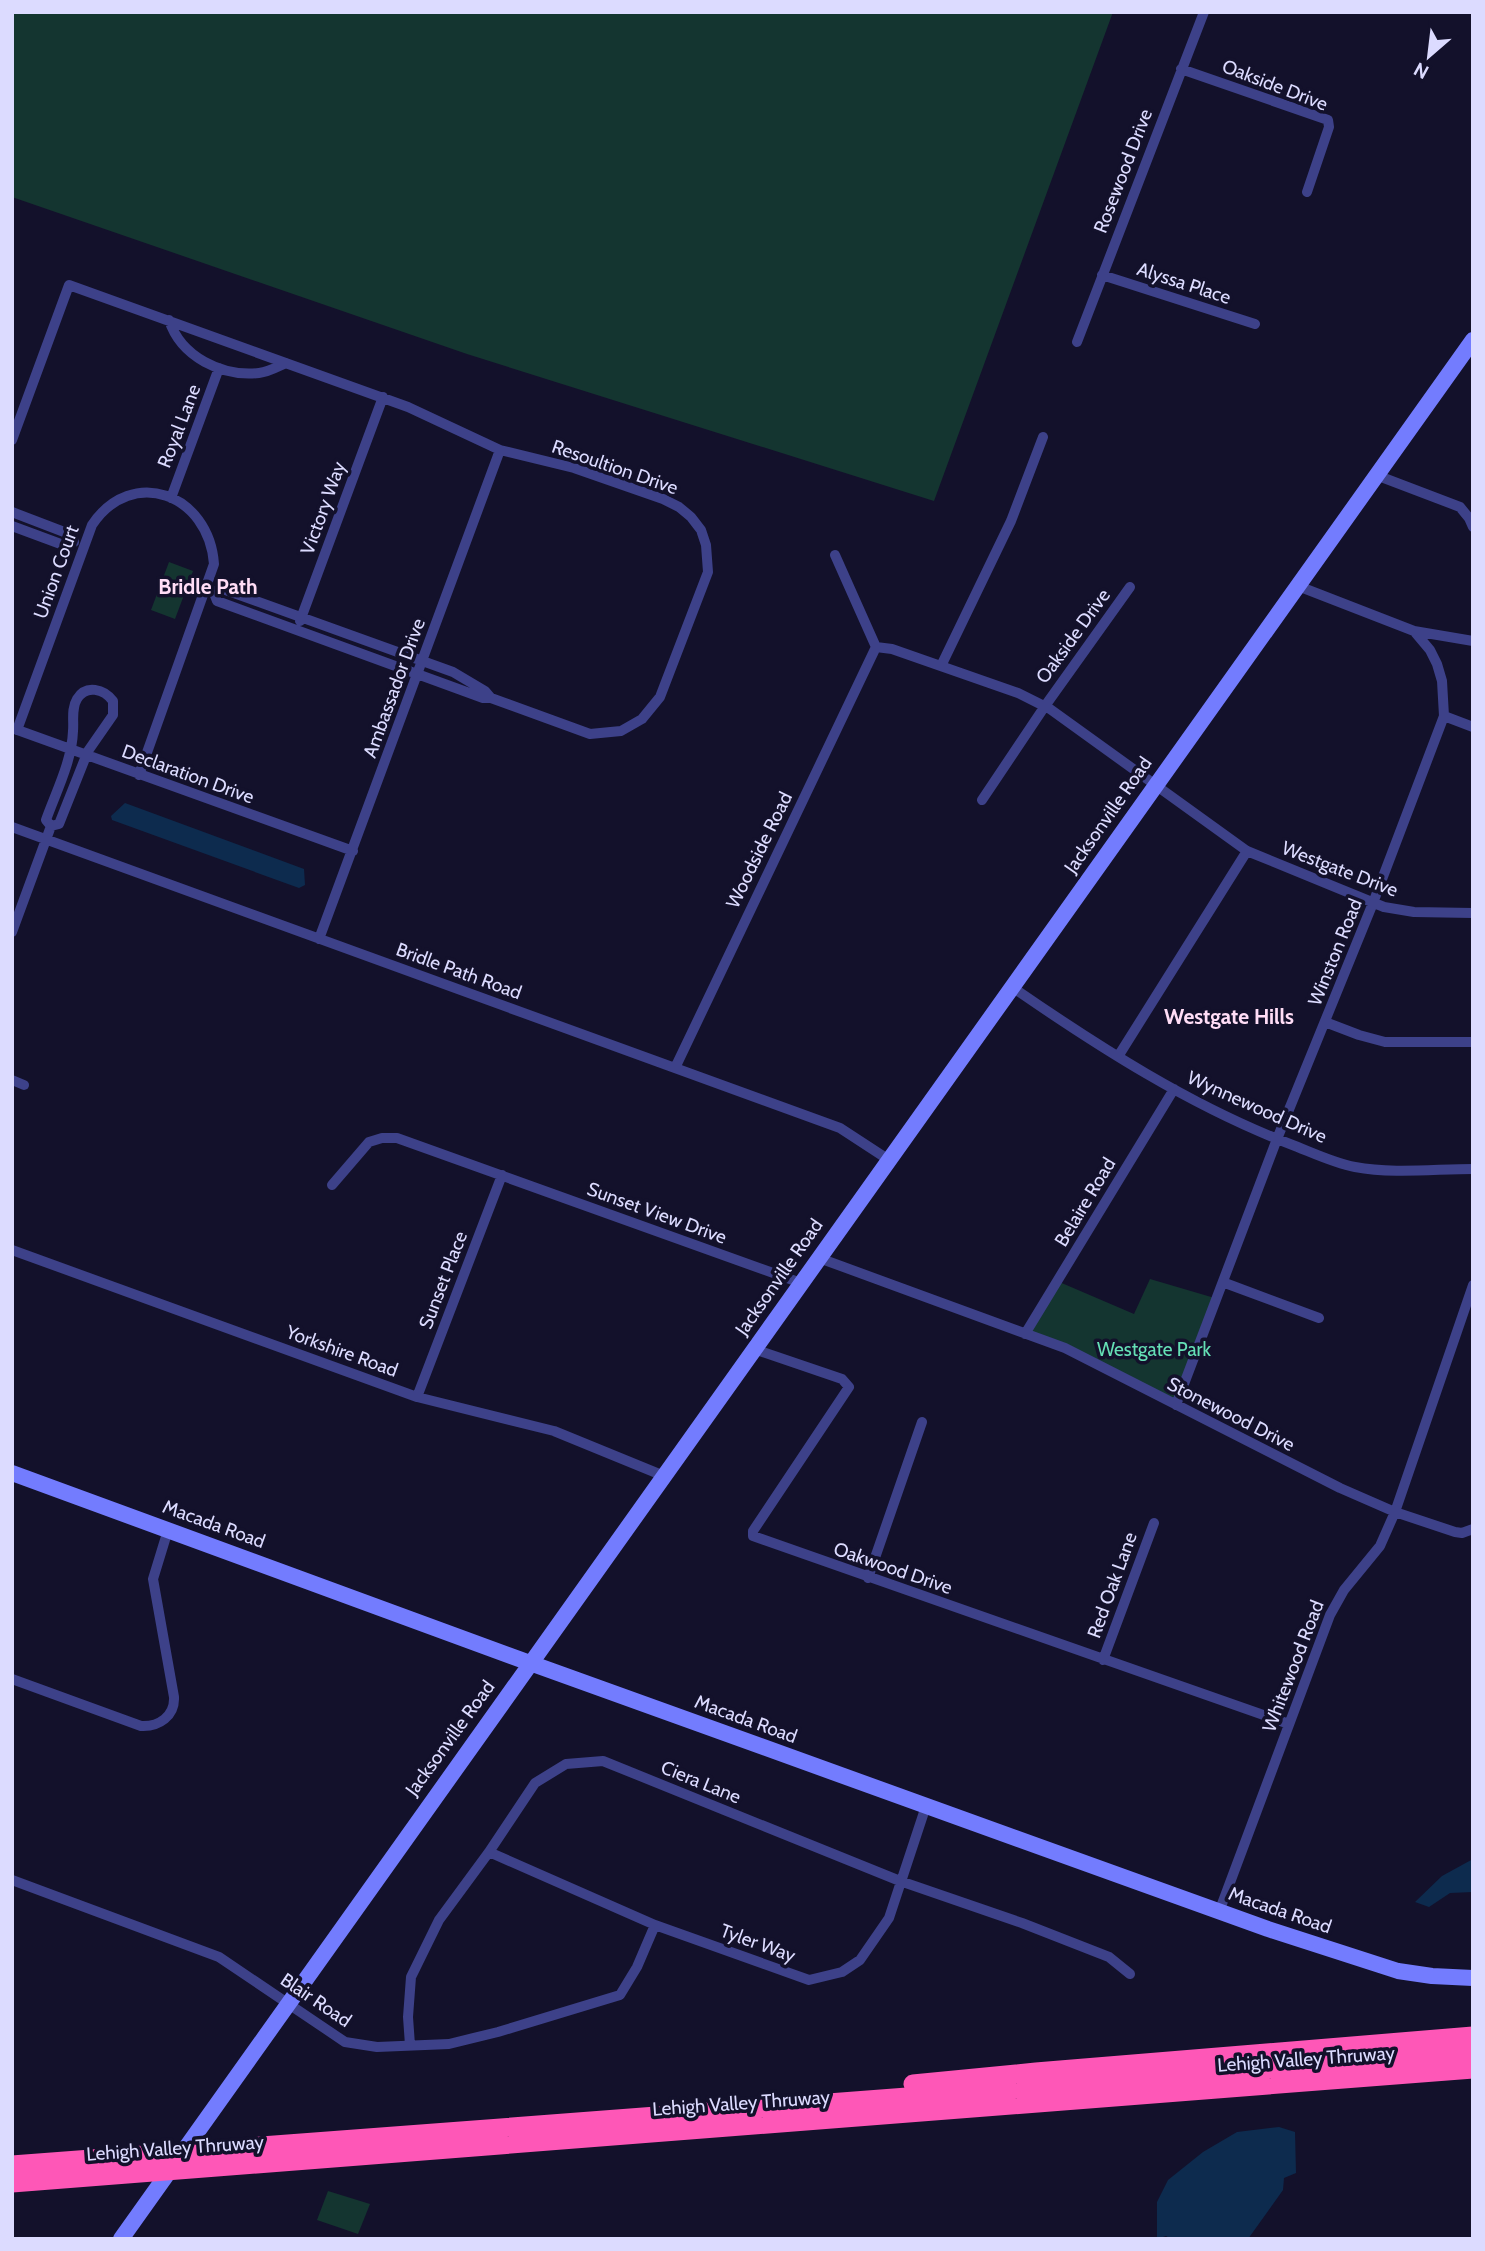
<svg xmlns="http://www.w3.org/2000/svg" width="1485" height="2251" viewBox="0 0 1485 2251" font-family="Cabin,sans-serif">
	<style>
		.green { fill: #143530 }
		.water { fill: #0d2b4e }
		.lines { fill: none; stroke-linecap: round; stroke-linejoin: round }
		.street { stroke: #3d4189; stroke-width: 10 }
		.secondary { stroke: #737cfe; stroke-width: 16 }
		.highway { stroke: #fe57b7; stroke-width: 19 }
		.labels { text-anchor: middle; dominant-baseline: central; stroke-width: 7; stroke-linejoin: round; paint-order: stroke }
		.street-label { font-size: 19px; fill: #dcdbff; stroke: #13112b }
		.park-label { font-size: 19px; fill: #65e0b6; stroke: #13112b }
		.neighbourhood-label { font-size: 21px; font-weight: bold; fill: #ffddf6; stroke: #13112b }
	</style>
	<rect width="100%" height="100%" fill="#13112b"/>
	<path class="green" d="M12,12H1113L934,501L467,354L12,197Z
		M169,562L193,571L175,619L151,610Z
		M1150,1279L1218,1299L1176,1405L1025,1334L1057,1281L1134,1314Z
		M328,2191L370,2204L358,2234L317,2220Z"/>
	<path class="water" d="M125,803L304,869L305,885L299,888L112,820L111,816Z
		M1473,1859V1892L1450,1893L1429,1907L1415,1902L1442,1876Z
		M1279,2127L1295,2132L1296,2173L1284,2178L1283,2190L1248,2239H1171L1166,2236L1157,2239V2202L1168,2180L1203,2152L1237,2132Z"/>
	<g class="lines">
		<path class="street" d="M1181,69L1328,120L1329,127L1307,192
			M1102,275L1255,324
			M169,320C181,357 222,377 259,373C269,372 277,367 286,363
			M1077,342L1204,12
			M12,440L69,285L408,407L500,450L574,468L663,499L679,507L691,517L701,530L706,545L708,572L660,697L642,719L621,731L590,734L491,698
			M1376,475L1460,507L1469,518L1473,527
			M171,498L219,368
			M12,512L72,535L74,542L66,546L12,526
			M835,555L876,647
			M1298,586L1414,631L1473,641
			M220,588L453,672L485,691L491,698H483L217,601L214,593Z
			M300,621L383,397
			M876,647L892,649L1018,693L1050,709L1247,851L1384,907L1414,912L1473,913
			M941,666L1011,521L1043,437
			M1444,716L1473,727
			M12,728L353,851
			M17,730L92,525C132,465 209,494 214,564L139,775
			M982,800L1045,706L1130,587
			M12,827L840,1128L889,1160
			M12,932L51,826L59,824L88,751L113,715V701C104,689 86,684 77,699C71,709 74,721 73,731C72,761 56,792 46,820L51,826
			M319,939L500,450
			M1012,987C1099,1047 1191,1106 1290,1144C1311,1152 1333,1163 1355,1167C1393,1174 1435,1169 1473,1169
			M1325,1022L1359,1035L1385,1042H1473
			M1119,1055L1247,851
			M675,1068L876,647
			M12,1080L24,1085
			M332,1185L369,1142L382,1138H397L801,1283
			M12,1250L417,1397L554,1431L664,1476
			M819,1258L1065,1348L1340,1488L1395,1512L1455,1532L1462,1533L1473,1529
			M1225,1283L1319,1318
			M1025,1334L1174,1089
			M754,1349L842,1379L849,1387L753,1531V1536L1289,1724
			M417,1397L502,1175
			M1176,1405L1277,1139L1373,903L1444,716L1442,681L1437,664L1430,650L1414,631
			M868,1578L922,1422
			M1103,1660L1154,1523
			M12,1679L141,1726C159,1727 175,1716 174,1697L153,1579L168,1530
			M489,1852L655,1925L809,1980L842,1972L860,1960L889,1918L926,1806
			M12,1880L219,1957L345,2042L377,2047L449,2044L498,2032L620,1995L637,1967L655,1925
			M1219,1912L1330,1615L1344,1590L1380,1546L1395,1512L1473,1285
			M410,2045L408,2017L411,1977L439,1920L489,1852L535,1783L566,1764L603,1761L900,1881L1022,1923L1109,1957L1130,1974"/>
		<path class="secondary" d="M12,1473L530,1663L1268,1929L1398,1971L1432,1976L1473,1978
			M121,2239L1473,340"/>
		<path class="highway" d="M913,2084L1036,2072L1473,2036
			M12,2165L1473,2054
			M12,2183L1473,2069"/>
	</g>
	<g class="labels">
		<g class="street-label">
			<text transform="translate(1275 85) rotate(21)">Oakside Drive</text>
			<text transform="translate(1123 171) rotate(-69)">Rosewood Drive</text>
			<text transform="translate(1184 283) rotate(18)">Alyssa Place</text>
			<text transform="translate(179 426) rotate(-69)">Royal Lane</text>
			<text transform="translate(615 467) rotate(19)">Resoultion Drive</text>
			<text transform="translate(323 508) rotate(-70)">Victory Way</text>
			<text transform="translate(56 572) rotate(-70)">Union Court</text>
			<text transform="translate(1073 636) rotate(-54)">Oakside Drive</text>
			<text transform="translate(394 688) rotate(-70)">Ambassador Drive</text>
			<text transform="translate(188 774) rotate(20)">Declaration Drive</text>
			<text transform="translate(1108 815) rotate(-55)">Jacksonville Road</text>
			<text transform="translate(759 850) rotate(-64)">Woodside Road</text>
			<text transform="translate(1340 869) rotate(21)">Westgate Drive</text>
			<text transform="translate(1335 952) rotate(-68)">Winston Road</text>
			<text transform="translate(459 971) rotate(20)">Bridle Path Road</text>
			<text transform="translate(1257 1107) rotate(24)">Wynnewood Drive</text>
			<text transform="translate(1085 1202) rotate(-59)">Belaire Road</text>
			<text transform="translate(657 1213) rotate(20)">Sunset View Drive</text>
			<text transform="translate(779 1277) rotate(-55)">Jacksonville Road</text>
			<text transform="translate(443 1280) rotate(-69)">Sunset Place</text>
			<text transform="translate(342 1351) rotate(20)">Yorkshire Road</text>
			<text transform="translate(1231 1414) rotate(27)">Stonewood Drive</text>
			<text transform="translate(214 1524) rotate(20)">Macada Road</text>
			<text transform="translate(893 1568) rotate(19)">Oakwood Drive</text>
			<text transform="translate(1112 1585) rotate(-70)">Red Oak Lane</text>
			<text transform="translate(1293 1666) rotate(-69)">Whitewood Road</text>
			<text transform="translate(746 1719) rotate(20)">Macada Road</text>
			<text transform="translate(450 1738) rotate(-54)">Jacksonville Road</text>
			<text transform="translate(701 1782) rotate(22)">Ciera Lane</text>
			<text transform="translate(1280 1910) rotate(19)">Macada Road</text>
			<text transform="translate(758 1943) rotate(20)">Tyler Way</text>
			<text transform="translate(316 2000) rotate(34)">Blair Road</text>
			<text transform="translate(1306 2059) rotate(-4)">Lehigh Valley Thruway</text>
			<text transform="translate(741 2103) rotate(-4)">Lehigh Valley Thruway</text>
			<text transform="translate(175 2148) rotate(-4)">Lehigh Valley Thruway</text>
		</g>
		<g class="park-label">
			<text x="1154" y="1349">Westgate Park</text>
		</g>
		<g class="neighbourhood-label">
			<text x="208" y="586">Bridle Path</text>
			<text x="1229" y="1016">Westgate Hills</text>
		</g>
	</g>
	<rect width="1485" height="2251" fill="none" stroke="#dcdbff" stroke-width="28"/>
	<g transform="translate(1429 56) rotate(208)" stroke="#13112b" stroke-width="5" paint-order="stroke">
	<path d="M0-5L12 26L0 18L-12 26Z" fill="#dcdbff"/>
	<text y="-10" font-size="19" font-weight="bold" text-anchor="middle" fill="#dcdbff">N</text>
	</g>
</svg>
